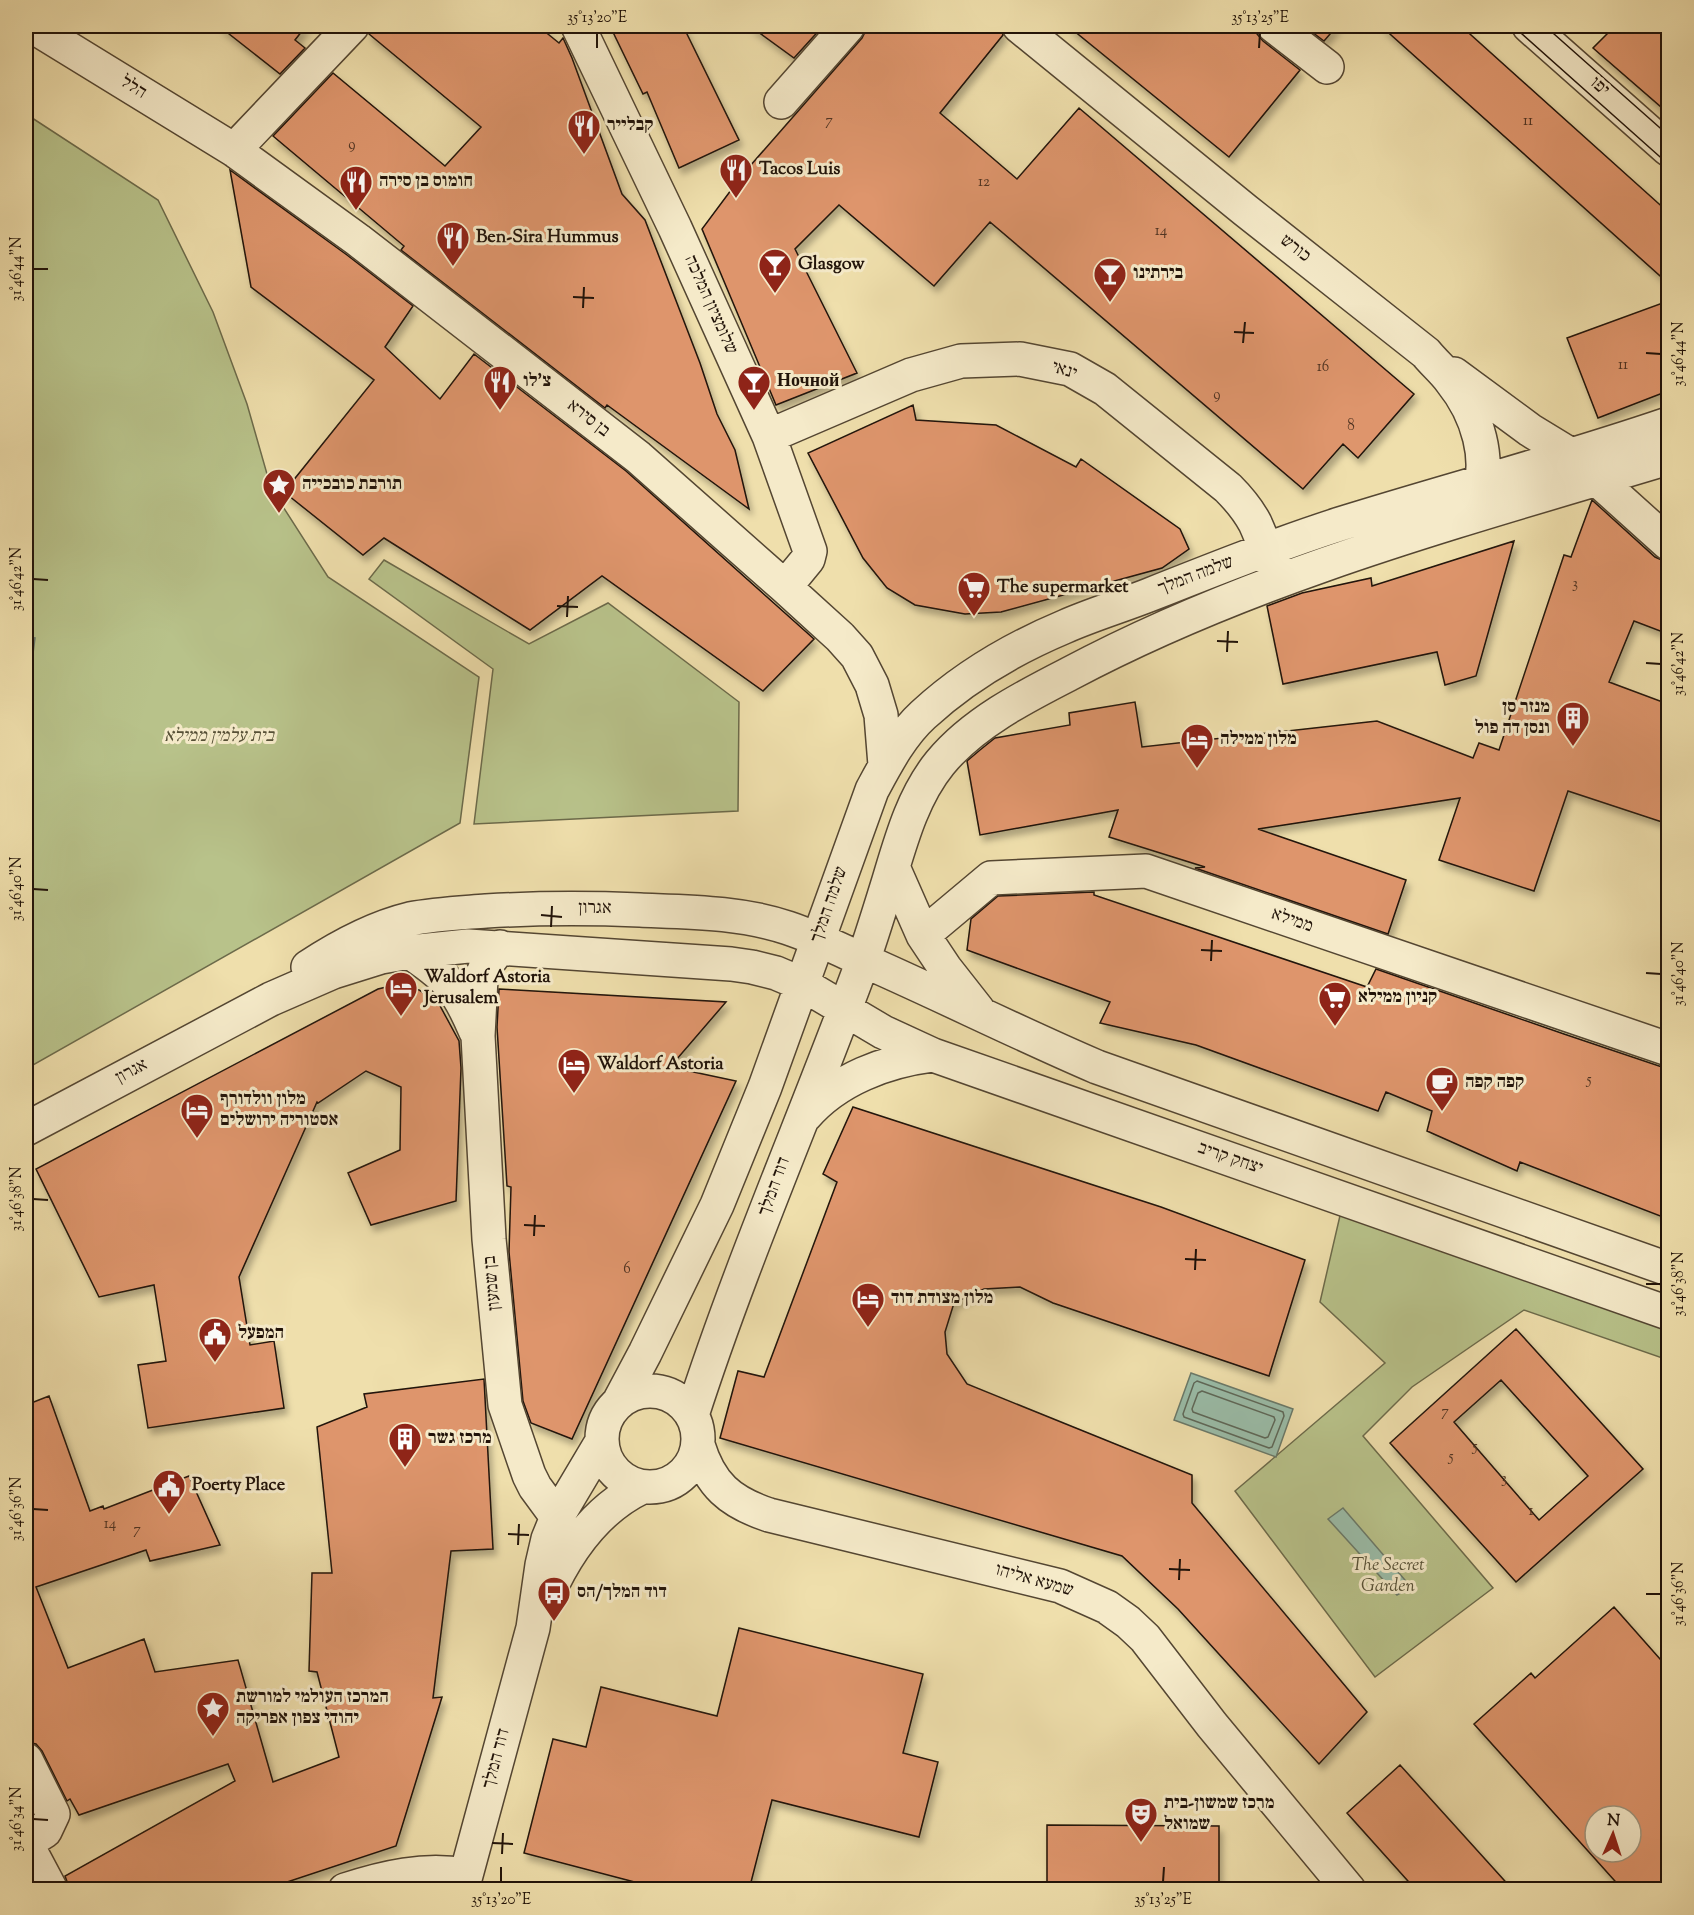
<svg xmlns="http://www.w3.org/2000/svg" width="1694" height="1915" viewBox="0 0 1694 1915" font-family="'Sorts Mill Goudy','Frank Ruhl Libre',serif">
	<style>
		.green { fill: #b8c28a; stroke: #6c6a4a; stroke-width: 1.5 }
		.water { fill: #9abda9; stroke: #6a7969; stroke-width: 1.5 }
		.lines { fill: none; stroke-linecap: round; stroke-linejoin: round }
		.shore { stroke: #5e6859; stroke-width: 1.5 }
		.building { fill: #de956c; stroke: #211309; stroke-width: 1.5; fill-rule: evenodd; filter: url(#shadow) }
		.minor-casing { stroke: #544632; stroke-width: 36 }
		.minor { stroke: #f5eac9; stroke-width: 33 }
		.tram { stroke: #211309; stroke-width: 1.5 }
		.ticks { fill: none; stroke: #211309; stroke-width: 2 }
		.labels { text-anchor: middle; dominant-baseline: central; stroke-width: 6; stroke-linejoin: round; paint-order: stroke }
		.number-label { font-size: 15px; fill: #503422 }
		.street-label { font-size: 18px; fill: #211309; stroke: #f5eac9 }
		.poi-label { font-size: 18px; font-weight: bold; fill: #211309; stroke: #f5eac9; text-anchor: start }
		.park-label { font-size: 18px; font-style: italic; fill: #565036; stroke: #f5eac9 }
		.neatline { fill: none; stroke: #211309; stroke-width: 2 }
		.ticks-label { font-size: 15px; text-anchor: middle; fill: #211309 }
	</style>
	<defs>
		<filter id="shadow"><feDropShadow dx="3.5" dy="6" stdDeviation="3" flood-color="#0004"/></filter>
	</defs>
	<rect width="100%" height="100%" fill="#efdfac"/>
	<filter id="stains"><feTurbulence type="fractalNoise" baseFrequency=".00333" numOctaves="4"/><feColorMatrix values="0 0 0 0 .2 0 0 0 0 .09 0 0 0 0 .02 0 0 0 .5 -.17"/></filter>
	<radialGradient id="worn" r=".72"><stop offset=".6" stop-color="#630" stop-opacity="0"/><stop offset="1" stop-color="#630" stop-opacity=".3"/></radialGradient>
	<path class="green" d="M26,114L158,200L213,312L247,404L271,488L328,577L479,677L460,823L26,1069Z
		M384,560L529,644L608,603L739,702L738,811L474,824L493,669L369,579Z
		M1342,1207L1668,1326V1360L1524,1310L1412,1387L1363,1436L1493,1588L1375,1677L1235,1491L1385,1363L1320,1302Z"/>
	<path class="water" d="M26,637L35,638L26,708Z
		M1191,1373L1293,1409L1276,1457L1174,1420Z
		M1343,1508L1411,1587L1397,1595L1328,1519Z"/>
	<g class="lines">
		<path class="shore" d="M1197,1381L1283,1412L1284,1416L1272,1447L1269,1448L1184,1417L1183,1414L1194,1383Z
			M1202,1391L1274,1417L1275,1420L1268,1437L1265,1438L1193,1412L1192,1409L1198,1393Z"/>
	</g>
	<path class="building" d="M219,26H306L295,40L305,48L280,74Z
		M370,26H538L559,43L563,38L572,58L622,194L645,220L700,363L717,414L735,450L749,509L607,405L605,408L401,250L404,246L273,136L333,73L445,166L481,127L369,34Z
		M610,26H683L739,140L679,168L647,92L643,94Z
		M750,26H823L794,58Z
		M866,26H1001L1003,35L940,113L1017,179L1079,108L1414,394L1358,458L1343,444L1303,489L990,222L934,286L839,205L795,249L857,373L776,405L702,229L743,174L862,38L866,30Z
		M1068,26H1256L1257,34L1263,41L1300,70L1229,157Z
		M1304,26H1337L1324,41Z
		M1381,26H1461L1668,212V283Z
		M1615,26H1668V113L1593,48Z
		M230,170L347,255L413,306L385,347L440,399L474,354L626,471L814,639L763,691L602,576L530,630L384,538L363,555L284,492L374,380L251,287Z
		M1668,301V391L1598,418L1567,338Z
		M913,405L916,420L996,425L1076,467L1081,459L1180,529L1189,549L1162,568L1001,612L965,614L915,605L887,588L863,558L808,453Z
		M1592,500L1655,557L1664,561H1668V634L1634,621L1609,682L1668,704V824L1568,791L1534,891L1439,860L1460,798L1258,829L1406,880L1388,934L1195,868L1205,867L1109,837L1118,810L980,835L967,761L980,750L995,738L1070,725L1069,713L1135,702L1142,747L1377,721L1473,758L1479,743L1499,750L1564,555L1571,557Z
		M1514,541L1476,676L1445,685L1437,652L1283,684L1267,606L1302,593L1371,578L1372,586Z
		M1094,892V895L1367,987L1376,969L1564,1034L1662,1067H1668V1219L1520,1162L1517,1171L1427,1131L1432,1111L1386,1092L1378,1111L1196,1045L1100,1023L1110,1002L967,950L971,919L998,896Z
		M399,984L419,990L439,1004L459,1041L461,1068L456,1201L371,1225L348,1173L400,1150L401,1087L366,1071L318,1103L317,1102L239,1277L250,1345L274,1341L284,1408L148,1428L138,1365L166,1361L154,1285L99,1297L36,1169L378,989Z
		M499,989L726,1002L670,1067L736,1081L572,1439L531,1423L523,1401L509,1252L511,1187L507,1186L497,1027Z
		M853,1107L1161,1207L1305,1260L1269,1376L1053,1303L1020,1287L984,1289L954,1303L945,1332L947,1354L967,1384L1192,1475V1503L1367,1712L1319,1764L1178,1609L1122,1556L720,1438L738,1371L764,1377L837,1182L823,1174Z
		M1516,1329L1643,1469L1516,1582L1390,1443ZM1501,1380L1588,1476L1539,1520L1454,1422Z
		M484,1379L493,1549L451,1551L433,1698L442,1697L396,1846L263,1890H70L65,1876L235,1781L228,1764L79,1815L70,1799L67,1801L42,1751L36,1744L26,1742V1405L49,1396L90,1511L103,1506L104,1509L189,1476L220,1545L150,1561L146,1550L36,1587L68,1668L144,1639L155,1672L238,1660L273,1782L339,1757L317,1672L309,1671L312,1573H332L317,1427L367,1407L364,1394Z
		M1614,1607L1668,1668V1890H1623L1474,1724L1531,1673L1535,1678ZM1595,1816H1631V1852H1595Z
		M739,1628L923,1674L903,1753L938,1762L919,1837L772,1800L749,1890H665L524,1853L553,1739L586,1747L601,1687L717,1716Z
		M1400,1765L1513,1890H1416L1347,1813Z
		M1047,1825L1219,1826V1890H1047Z"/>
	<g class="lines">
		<defs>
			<path id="minor" d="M32,26L234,150L358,240L638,457L785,587L840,637L857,656L872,685L881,715L885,765
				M578,26L675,228L769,436L810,551L808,559L785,587
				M1019,26L1245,210L1426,353C1434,363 1444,371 1451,381C1477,413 1493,461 1476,500
				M1274,26L1327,67
				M1529,26L1668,149
				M781,102L848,26
				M234,150L352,26
				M1454,374L1530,430L1571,455
				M769,436L911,375L961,361L1020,359L1070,369L1105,389L1228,488C1238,498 1248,510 1255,523C1262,538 1266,553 1276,567
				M1598,480L1668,543
				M893,867L923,935L945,968L978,1010
				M923,935L991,878L1146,871L1668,1049
				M500,947L487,964L481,978L478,1036L489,1239L505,1405L529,1475L535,1487L557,1517
				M410,952C424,962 440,972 451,986C462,999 469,1016 476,1032
				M308,967C340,946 373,928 410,919C435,914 461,913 486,911C538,908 589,908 640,910C689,912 741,912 788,928C815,937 841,950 867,962C944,996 1020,1034 1097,1067L1668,1269
				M805,1116C837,1079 886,1061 933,1055
				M26,1129L271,999L333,972L381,957L410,952L468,946L731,964L752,967L776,973L802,984L883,1032L933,1055L1668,1313
				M602 1439a48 48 0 1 1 96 0a48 48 0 1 1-96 0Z
				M620,1400L645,1353L717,1205L765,1087L872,790C886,764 901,735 923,715C963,678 1014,648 1064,627C1091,615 1121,606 1149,595C1212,570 1275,545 1340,524C1449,490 1560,461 1668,424
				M692,1415C742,1260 808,1111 864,958C873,932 881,906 889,880C901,840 913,796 940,763C973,723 1024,697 1069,674C1257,574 1465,519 1668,458
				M698,1445C710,1485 730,1502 769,1515L1060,1586L1107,1607L1128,1622L1145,1638L1212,1725L1349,1890
				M547,1596C567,1551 596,1509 642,1487
				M26,1760L53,1814L45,1831L26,1843
				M26,1843L51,1890
				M345,1890C385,1877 424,1868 465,1875
				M462,1890L533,1628L542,1565L548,1539L557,1517L601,1443"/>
		</defs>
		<use href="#minor" class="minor-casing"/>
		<use href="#minor" class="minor"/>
		<path class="tram" d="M1513,26L1668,164
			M1545,26L1668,135"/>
	</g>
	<path class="ticks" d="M597,48V33M1259,48L1260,33M33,269H48M573,297L594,298M583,308L584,287M1234,332L1254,333M1243,343L1245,322M1646,353L1661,354M33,579L48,580M557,606L578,607M567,617L568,596M1217,641L1238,642M1227,652L1228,631M1646,663L1661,664M33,889L48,890M541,915L562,917M551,927L552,906M1201,950L1222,951M1211,961L1212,940M1646,973L1661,974M33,1199L48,1200M524,1225L545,1226M534,1236L535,1215M1185,1259L1206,1260M1195,1270L1196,1249M1646,1284H1661M33,1509L48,1510M508,1534L529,1535M518,1545L519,1524M1169,1569L1190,1570M1179,1580L1180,1559M1646,1594H1661M33,1819L48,1820M492,1843L513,1844M502,1854L503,1833M501,1882V1867M1163,1882L1164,1867"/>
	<defs>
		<symbol id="restaurant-pin" viewBox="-11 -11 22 30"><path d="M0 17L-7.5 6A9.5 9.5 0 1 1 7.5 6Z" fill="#8f2418" stroke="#f5eac9"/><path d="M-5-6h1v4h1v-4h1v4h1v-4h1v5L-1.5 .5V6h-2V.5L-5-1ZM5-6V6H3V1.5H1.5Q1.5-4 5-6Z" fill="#fff"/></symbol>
		<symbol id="bar-pin" viewBox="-11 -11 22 30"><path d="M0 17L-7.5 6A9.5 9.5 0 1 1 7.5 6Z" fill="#8f2418" stroke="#f5eac9"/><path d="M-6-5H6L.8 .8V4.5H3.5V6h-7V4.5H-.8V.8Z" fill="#fff"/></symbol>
		<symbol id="sight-pin" viewBox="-11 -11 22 30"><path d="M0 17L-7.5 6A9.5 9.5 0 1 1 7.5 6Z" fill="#8f2418" stroke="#f5eac9"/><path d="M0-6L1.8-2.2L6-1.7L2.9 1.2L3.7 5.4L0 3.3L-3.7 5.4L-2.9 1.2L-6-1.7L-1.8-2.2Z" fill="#fff"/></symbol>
		<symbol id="supermarket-pin" viewBox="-11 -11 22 30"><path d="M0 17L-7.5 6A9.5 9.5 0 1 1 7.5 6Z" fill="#8f2418" stroke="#f5eac9"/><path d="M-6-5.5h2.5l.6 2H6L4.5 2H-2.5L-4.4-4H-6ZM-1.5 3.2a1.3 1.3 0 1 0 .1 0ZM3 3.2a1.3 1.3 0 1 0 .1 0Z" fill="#fff"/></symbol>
		<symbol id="building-pin" viewBox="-11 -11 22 30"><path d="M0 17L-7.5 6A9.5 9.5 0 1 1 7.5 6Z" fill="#8f2418" stroke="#f5eac9"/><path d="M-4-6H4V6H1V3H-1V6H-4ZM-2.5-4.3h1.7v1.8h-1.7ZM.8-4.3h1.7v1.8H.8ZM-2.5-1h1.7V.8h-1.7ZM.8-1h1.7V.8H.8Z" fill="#fff"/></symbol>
		<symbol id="hotel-pin" viewBox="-11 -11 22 30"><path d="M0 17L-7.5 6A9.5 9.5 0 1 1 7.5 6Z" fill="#8f2418" stroke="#f5eac9"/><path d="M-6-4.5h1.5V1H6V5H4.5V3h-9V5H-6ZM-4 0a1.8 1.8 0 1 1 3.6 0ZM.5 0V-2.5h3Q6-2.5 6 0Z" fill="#fff"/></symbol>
		<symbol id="cafe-pin" viewBox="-11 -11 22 30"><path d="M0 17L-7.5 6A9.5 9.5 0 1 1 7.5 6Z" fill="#8f2418" stroke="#f5eac9"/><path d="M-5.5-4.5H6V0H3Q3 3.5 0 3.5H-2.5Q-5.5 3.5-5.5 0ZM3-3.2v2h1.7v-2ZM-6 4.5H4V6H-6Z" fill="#fff"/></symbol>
		<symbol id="civic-pin" viewBox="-11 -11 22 30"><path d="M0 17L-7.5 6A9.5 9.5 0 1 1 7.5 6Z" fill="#8f2418" stroke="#f5eac9"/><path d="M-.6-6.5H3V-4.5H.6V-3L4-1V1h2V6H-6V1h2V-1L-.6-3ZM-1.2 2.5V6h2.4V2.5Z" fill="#fff"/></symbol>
		<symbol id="bus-pin" viewBox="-11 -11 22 30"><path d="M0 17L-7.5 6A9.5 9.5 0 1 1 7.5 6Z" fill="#8f2418" stroke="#f5eac9"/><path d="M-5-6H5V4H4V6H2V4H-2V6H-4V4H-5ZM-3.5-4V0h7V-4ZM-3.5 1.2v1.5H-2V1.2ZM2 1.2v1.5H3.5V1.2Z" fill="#fff"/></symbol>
		<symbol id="theatre-pin" viewBox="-11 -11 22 30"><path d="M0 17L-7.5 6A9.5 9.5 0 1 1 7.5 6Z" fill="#8f2418" stroke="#f5eac9"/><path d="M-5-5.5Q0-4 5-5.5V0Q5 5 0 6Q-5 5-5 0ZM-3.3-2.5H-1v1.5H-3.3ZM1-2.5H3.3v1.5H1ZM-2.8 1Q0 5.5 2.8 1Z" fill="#fff"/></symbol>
	</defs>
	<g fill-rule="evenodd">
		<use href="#restaurant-pin" x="565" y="107" width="38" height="52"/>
		<use href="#restaurant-pin" x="717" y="151" width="38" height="52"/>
		<use href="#restaurant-pin" x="337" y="163" width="38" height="52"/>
		<use href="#restaurant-pin" x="434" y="219" width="38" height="52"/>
		<use href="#bar-pin" x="756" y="246" width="38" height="52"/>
		<use href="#bar-pin" x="1091" y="255" width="38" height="52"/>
		<use href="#restaurant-pin" x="481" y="363" width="38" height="52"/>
		<use href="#bar-pin" x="735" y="363" width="38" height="52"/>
		<use href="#sight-pin" x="260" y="466" width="38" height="52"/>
		<use href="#supermarket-pin" x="955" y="569" width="38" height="52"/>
		<use href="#building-pin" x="1554" y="699" width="38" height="52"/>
		<use href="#hotel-pin" x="1178" y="721" width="38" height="52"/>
		<use href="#hotel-pin" x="382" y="969" width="38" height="52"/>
		<use href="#supermarket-pin" x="1316" y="979" width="38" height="52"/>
		<use href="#hotel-pin" x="555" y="1046" width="38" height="52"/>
		<use href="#cafe-pin" x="1423" y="1064" width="38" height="52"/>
		<use href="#hotel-pin" x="178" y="1091" width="38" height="52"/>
		<use href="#hotel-pin" x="849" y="1280" width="38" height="52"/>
		<use href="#civic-pin" x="196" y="1315" width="38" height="52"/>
		<use href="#building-pin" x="386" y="1420" width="38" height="52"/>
		<use href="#civic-pin" x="150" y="1467" width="38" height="52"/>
		<use href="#bus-pin" x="535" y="1574" width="38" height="52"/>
		<use href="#sight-pin" x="194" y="1689" width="38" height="52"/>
		<use href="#theatre-pin" x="1122" y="1795" width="38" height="52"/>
	</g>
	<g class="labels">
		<g class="number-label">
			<text x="829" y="121">7</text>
			<text x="1528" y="121">11</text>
			<text x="352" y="145">9</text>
			<text x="984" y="182">12</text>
			<text x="1161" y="231">14</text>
			<text x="1623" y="365">11</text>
			<text x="1323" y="367">16</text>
			<text x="1217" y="395">9</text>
			<text x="1351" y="426">8</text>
			<text x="1575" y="584">3</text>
			<text x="1589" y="1080">5</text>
			<text x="627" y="1269">6</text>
			<text x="1445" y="1412">7</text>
			<text x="1475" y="1447">5</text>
			<text x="1451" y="1457">5</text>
			<text x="1504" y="1479">3</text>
			<text x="1531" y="1511">1</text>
			<text x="110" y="1524">14</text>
			<text x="137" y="1530">7</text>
		</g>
		<g class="street-label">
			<text transform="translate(1599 87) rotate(42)">יפו</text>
			<text transform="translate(133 88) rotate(32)">הלל</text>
			<text transform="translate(1295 249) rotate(38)">כורש</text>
			<text transform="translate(710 305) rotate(66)">שלומציון המלכה</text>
			<text transform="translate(1064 371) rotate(18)">ינאי</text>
			<text transform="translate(588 419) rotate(38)">בן סירא</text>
			<text transform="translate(1196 576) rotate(-21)">שלמה המלך</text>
			<text transform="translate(830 905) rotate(-71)">שלמה המלך</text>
			<text transform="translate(595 909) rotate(1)">אגרון</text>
			<text transform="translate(1292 921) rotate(19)">ממילא</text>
			<text transform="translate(132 1072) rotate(-28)">אגרון</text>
			<text transform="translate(1230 1159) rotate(19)">יצחק קריב</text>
			<text transform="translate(775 1187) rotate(-70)">דוד המלך</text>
			<text transform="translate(493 1283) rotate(-95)">בן שמעון</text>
			<text transform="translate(1034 1581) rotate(16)">שמעא אליהו</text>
			<text transform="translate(497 1759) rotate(-75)">דוד המלך</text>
		</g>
		<g class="poi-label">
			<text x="607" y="126">קבלייר</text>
			<text x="759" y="170">Tacos Luis</text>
			<text x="379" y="182">חומוס בן סירה</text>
			<text x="476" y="238">Ben-Sira Hummus</text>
			<text x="798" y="265">Glasgow</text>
			<text x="1133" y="274">בירתינו</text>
			<text x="523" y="382">צ'לו</text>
			<text x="777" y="382">Ночной</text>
			<text x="302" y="485">תורבת כובכייה</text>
			<text x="997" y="588">The supermarket</text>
			<text x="1550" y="708" text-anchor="end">מנזר סן<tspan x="1550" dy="21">ונסן דה פול</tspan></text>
			<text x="1220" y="740">מלון ממילה</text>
			<text x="424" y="978">Waldorf Astoria<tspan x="424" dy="21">Jerusalem</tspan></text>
			<text x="1358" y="998">קניון ממילא</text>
			<text x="597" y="1065">Waldorf Astoria</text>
			<text x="1465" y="1083">קפה קפה</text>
			<text x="220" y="1100">מלון וולדורף<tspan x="220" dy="21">אסטוריה ירושלים</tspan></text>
			<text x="891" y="1299">מלון מצודת דוד</text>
			<text x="238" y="1334">המפעל</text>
			<text x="428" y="1439">מרכז גשר</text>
			<text x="192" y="1486">Poerty Place</text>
			<text x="577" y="1593">דוד המלך/הס</text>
			<text x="236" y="1698">המרכז העולמי למורשת<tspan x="236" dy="21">יהודי צפון אפריקה</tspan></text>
			<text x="1164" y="1804">מרכז שמשון-בית<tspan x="1164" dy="21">שמואל</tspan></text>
		</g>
		<g class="park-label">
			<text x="219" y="737">בית עלמין ממילא</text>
			<text x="1388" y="1566">The Secret<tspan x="1388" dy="21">Garden</tspan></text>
		</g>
	</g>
	<rect width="1694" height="1915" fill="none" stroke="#efdfac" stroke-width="66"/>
	<g transform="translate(1613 1834) rotate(3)"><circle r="28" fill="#f5eac9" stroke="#a0947c" stroke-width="1.5"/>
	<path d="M0-4.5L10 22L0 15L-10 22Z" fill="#8f2418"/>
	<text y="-9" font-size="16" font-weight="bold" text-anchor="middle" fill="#211309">N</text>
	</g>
	<rect x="33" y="33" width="1628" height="1849" class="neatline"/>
	<g class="ticks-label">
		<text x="597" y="22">35°13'20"E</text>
		<text x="1260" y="22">35°13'25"E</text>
		<text transform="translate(16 269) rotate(-90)" y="5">31°46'44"N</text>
		<text transform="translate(1678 354) rotate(-90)" y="5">31°46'44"N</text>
		<text transform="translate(16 579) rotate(-90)" y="5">31°46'42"N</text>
		<text transform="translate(1678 664) rotate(-90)" y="5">31°46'42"N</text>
		<text transform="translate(16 889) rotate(-90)" y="5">31°46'40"N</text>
		<text transform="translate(1678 974) rotate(-90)" y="5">31°46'40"N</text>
		<text transform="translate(16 1199) rotate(-90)" y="5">31°46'38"N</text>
		<text transform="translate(1678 1284) rotate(-90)" y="5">31°46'38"N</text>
		<text transform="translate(16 1509) rotate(-90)" y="5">31°46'36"N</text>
		<text transform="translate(1678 1594) rotate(-90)" y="5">31°46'36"N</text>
		<text transform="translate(16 1819) rotate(-90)" y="5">31°46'34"N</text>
		<text x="501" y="1904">35°13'20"E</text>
		<text x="1163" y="1904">35°13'25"E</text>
	</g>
	<rect width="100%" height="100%" filter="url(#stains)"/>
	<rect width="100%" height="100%" fill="url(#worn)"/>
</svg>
